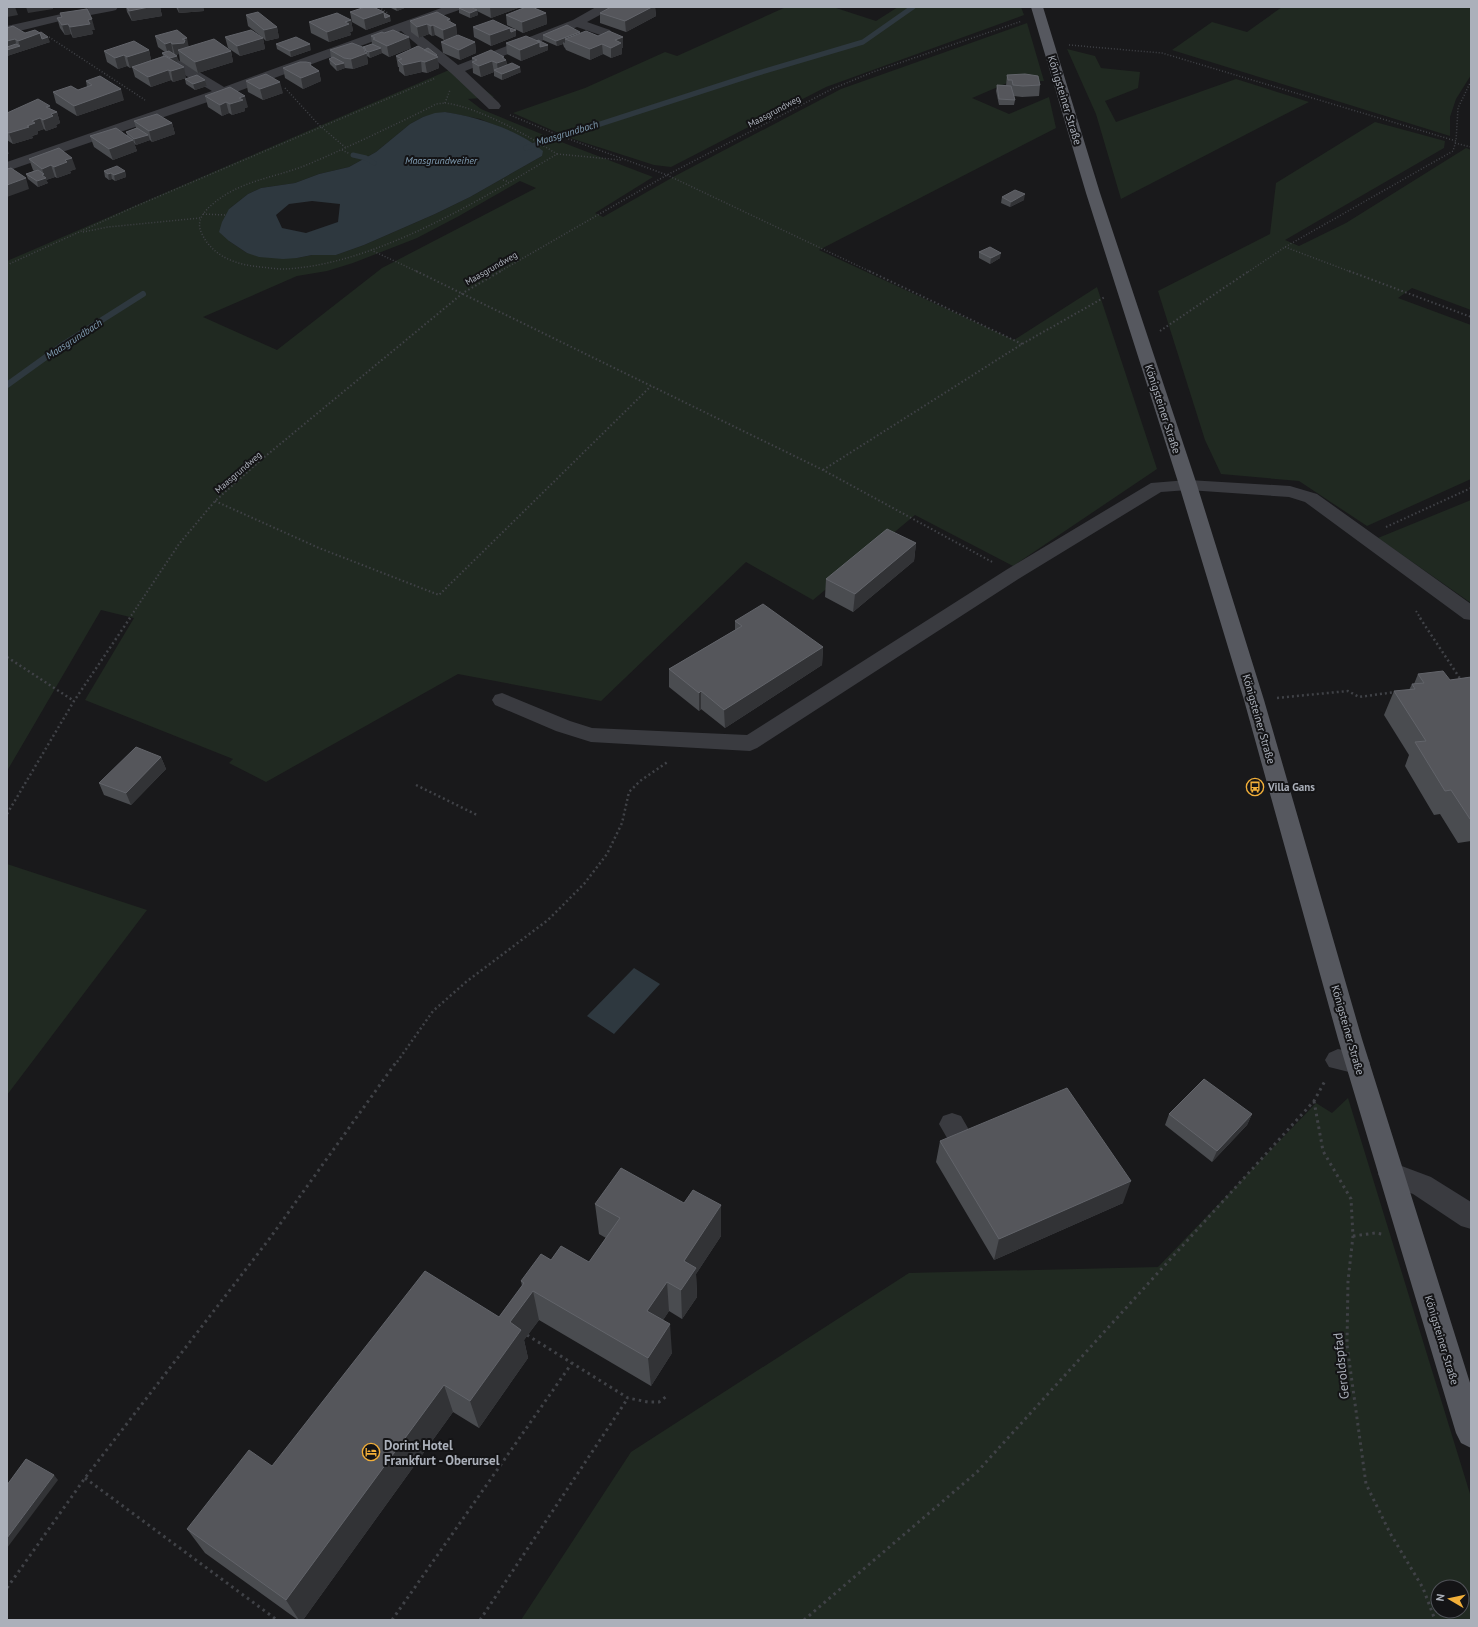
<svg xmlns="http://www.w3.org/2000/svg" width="1478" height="1627" viewBox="0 0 1478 1627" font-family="'PT Sans',sans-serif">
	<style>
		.green { fill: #202921; fill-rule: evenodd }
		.water { fill: #2e383f; fill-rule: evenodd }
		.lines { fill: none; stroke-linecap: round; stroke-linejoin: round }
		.stream-far1 { stroke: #2e383f; stroke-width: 5 }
		.stream { stroke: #2e383f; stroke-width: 6 }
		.path-far3 { stroke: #404247; stroke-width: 1.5; stroke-dasharray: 1 2; stroke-linecap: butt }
		.path-far2 { stroke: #404247; stroke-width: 2; stroke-dasharray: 1.5 2.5; stroke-linecap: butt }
		.path-far1 { stroke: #404247; stroke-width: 2.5; stroke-dasharray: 2 3; stroke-linecap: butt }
		.path { stroke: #404247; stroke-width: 3; stroke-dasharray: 2.5 4; stroke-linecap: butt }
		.minor { fill: #3a3b40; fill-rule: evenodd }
		.major { fill: #56585f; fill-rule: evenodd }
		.wall { fill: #4a4c50 }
		.shaded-wall { fill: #323336 }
		.building { fill: #55565b; stroke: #62646a }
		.labels { text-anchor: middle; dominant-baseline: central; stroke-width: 4; stroke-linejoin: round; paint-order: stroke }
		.far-street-label { font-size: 9px; fill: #abb0ba; stroke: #141416 }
		.far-water-label { font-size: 10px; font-style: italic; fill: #829fb5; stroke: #141416 }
		.street-label { font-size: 11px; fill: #abb0ba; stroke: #141416 }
		.poi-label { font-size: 11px; font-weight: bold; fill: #abb0ba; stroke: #141416; text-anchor: start }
		.near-street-label { font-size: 13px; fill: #abb0ba; stroke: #141416 }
		.near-poi-label { font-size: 13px; font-weight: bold; fill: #abb0ba; stroke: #141416; text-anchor: start }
	</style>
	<rect width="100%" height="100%" fill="#19191b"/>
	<path class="green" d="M786,7H833L876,21L898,7H1021L1024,15L826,87L671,167L654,165L570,138L513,113L585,88L665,52L677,56Z
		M1282,7H1471V75L1456,99L1450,117V136L1172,50L1212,22L1247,32Z
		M1027,23L1044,81H1012L972,98L1009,114L1049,97L1056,128L819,250L1014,340L1097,287L1157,469L1013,566L915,515L813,600L746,562L601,701L458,674L266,782L229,763L233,759L85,700L134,618L101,610L7,771V261L456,67L494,97L468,99L481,109L556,140L653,177L595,213L603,217L675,176L841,89ZM445,112L480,119L509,131L536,145L542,156L470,197L435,214L364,245L336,255H312L297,258L247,253L229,241V209L248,194L261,188L295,183L319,174L349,167L376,152L410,124L423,117ZM520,181L536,188L382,268L277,350L203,317L297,276L327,271L353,263L417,238L459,216Z
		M1067,49L1095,56L1101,68L1140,72L1138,88L1105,101L1116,122L1236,79L1309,102L1121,199L1096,114Z
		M1375,122L1445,141L1444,148L1285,240L1299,246L1346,223L1466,148L1471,150V310L1412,288L1398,298L1471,325V479L1367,526L1299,481L1221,474L1205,440L1158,291L1270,234L1276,183Z
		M1471,500V603L1378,538Z
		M7,864L147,910L7,1095Z
		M1348,1098L1471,1497V1620H521L631,1452L909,1273L1158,1267L1316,1103L1332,1113ZM1438,1587H1462V1611H1438Z"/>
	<path class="water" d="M445,112C475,116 521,131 543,151L542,156L470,197L435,214L364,245L336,255H312L297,258L283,259L259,257L247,253L229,241L219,232L222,222L229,209L248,194L261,188L295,183L319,174L349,167L376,152L410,124L423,117L435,113ZM312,201L340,204L338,222L306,233L282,228L276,215L289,204Z
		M634,968L660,984L614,1034L587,1016Z"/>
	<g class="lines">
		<path class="stream-far1" d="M526,148L755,74L863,42L913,7
			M353,155L366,158L374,163"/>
		<path class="stream" d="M7,385L64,344L143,294"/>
		<path class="path-far3" d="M379,7L389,14
			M49,37L145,100
			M1069,45L1162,53L1456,141L1458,108L1471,81
			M285,88L319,125L346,148
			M445,103C479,107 528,136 557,154C480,200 375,265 284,269C277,269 269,268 261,267C237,265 213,257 202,234C195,221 204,211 214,203C240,181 273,178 304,166C326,157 347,147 369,137C391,126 414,116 436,104Z
			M445,103L450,90
			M510,115L558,135L667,175L871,272
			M1455,143L1471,147
			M342,150L350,154
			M557,154L621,160
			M503,180L509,182
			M203,214L225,215
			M83,232L108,227L200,218
			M1285,247L1351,272
			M371,250L418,272
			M7,265L134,207L436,78
			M499,272L667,175L832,89L873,72L1022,21
			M1248,272L1285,247L1453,151L1456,141"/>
		<path class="path-far2" d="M416,271L823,470L994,563
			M869,271L1022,344
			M1349,271L1471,317
			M1160,331L1249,271
			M823,470L1022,344L1105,297
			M215,501L319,548L439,595L651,386
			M1386,527L1471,488
			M1416,611L1421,619
			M129,619L179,544L215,501L262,459L463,293L501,271"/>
		<path class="path-far1" d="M1420,618L1461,680
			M7,657L74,701
			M1277,698L1348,691L1359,697L1395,692
			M416,785L477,815
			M7,814L74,701L130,618
			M397,1062L433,1011L466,982L548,920L584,884L607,854L622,823L629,792L640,781L669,761"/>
		<path class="path" d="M1314,1101L1323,1151L1351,1199L1353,1236L1348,1281L1347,1345L1366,1484L1390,1533L1423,1588L1435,1620
			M1353,1236L1375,1233L1382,1234
			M527,1335L628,1398L648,1402H659L667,1396
			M85,1478L277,1620
			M7,1588L85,1478L270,1238L397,1061
			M392,1620L572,1363
			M480,1620L628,1398
			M804,1620L977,1472L1314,1101L1326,1079"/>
		<path class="minor" d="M93,7H118L116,10L112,11L64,20L7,34V26Z
			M444,7H461L459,10L411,27L458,65L573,20L596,7H611L609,10L587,22L610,30L612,33L610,36L606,37L577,27L465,71L499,103L501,106L499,109H489L451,73L401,31L228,95L7,171V162L212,91L171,67L170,64L171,61H181L224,87Z
			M1188,480L1290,486L1317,494L1471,604V620L1464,619L1305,502L1289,497L1188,490L1161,492L1020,578L757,748L750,751L591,742L556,731L495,705L492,700L495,695L502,693L570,721L592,728L747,735L1006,570L1151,483Z
			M1338,1049L1366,1055L1370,1063L1366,1071L1357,1074L1329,1067L1325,1060L1329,1053Z
			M952,1113L961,1116L980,1149L976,1157L967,1161L958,1157L939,1124L943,1116Z
			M1391,1162L1431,1177L1471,1202V1229L1461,1226L1413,1194L1382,1182L1378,1174L1382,1166Z"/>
		<path class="major" d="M1031,7H1043L1100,193L1197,485L1264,700L1362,1039L1471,1386V1448L1461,1443L1456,1433L1338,1039L1244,700L1179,485L1086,193Z"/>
	</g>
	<path class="wall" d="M126,7H160L162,16L132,21L127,12Z
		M176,7H203L204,11L179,13Z
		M389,7H407L397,11Z
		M475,7H518V8L491,18L477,11L478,15L470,18L459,13V8L475,9Z
		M611,7H655L656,16L626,32L600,23V13Z
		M350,12L391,21L366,30L352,22Z
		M60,13L95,30H92L93,34L73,38L71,34L65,35L60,28L57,18L61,17Z
		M546,13L547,24L523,33L507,25L506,15Z
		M246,15L277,27L279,38L266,41L263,38L265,49L240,56L228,48L225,37H262L248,26Z
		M450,19L451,23L456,25L457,36L444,40L435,35L432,36L429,34L419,38L411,32L410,21Z
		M351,20L353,31L350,32L351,35L329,42L311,33L309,22Z
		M473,27L516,36L491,46L474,37Z
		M7,28L25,33L50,42L7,56Z
		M580,32V33L598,36L623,37V48H622V54L611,58L603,54L590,60L566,50L565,48L564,47L563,44L557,46L543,40V35Z
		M155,36L189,47L231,51L233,62L198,73L180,61L179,54L175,55L179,61L176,62L186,78L173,82L171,80L151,87L135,77L132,67L130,68L127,66L118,69L107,62L104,51L149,50L151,60L163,56L162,53L165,52L158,47Z
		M371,36L411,48L389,57L382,53L370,58L367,56L368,64L353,69L345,68L337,71L330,64L329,59L331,58L330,50L363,47L372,44Z
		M537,41L548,45V50L521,61L507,54L506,43Z
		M441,42H475L476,53L460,60L443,53Z
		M276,44L311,50L291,57L277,49Z
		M424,50L437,55L439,68L427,73L422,72L405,76L399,71V67H398L396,56Z
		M472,58L504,59L506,60L507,65L521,72L502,80L494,76V72L481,77L473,73Z
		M312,66L319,71L321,81L303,89L285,78L283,68Z
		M1007,75L1040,85L1039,96L1022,97L1014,96L1015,100L1014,105H999L996,91L997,85L1006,86Z
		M185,79L205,80L207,86L195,90L186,84Z
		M86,81L124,100L77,116L56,103L53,92L78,90L87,87Z
		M246,81L283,93L263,100L248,92Z
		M205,96L248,107L245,108V111L232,115L229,113L222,116L208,107Z
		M51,109L57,112L60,123L56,125L57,127L46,131L44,129L38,131V134L32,136L33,138L13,144L7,140V113Z
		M134,121L172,123L175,134L152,142L150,140L136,145L134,143L137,151L113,160L94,147L90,136L127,135L126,132L136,128Z
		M29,159L76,169L70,171L71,173L57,178L55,177L46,180L48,183L38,187L28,179L26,174L34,171L33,170Z
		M104,171H125L126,177L115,181L112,179L109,180L105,177Z
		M1002,197L1024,200L1010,207L1001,203Z
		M979,252L1000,258L990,264L979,258Z
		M916,543L914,561L853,612L825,597L826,579Z
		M735,621L823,647L822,665L725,728L701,709L699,711L669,687V669L735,630Z
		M1418,674L1450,680L1471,677V841L1458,843L1440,814L1434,815L1405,766L1409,755L1384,715L1394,691L1409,690L1412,684H1414Z
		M161,757L166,769L131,805L104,795L99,783Z
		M1169,1114H1252L1247,1125L1212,1162L1165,1125Z
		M940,1141L1123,1203L994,1260L936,1162Z
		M595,1204L721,1236L696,1274L697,1297L682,1319L669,1311L663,1320L672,1353L651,1386L539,1320L524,1340L528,1358L479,1428L453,1412L303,1620H298L205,1553L187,1529L272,1466L499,1317L522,1286L521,1281L551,1260L589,1262L606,1238L599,1234Z"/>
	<path class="shaded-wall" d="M7,7H15L18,15L7,17Z
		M26,7H53V9L28,13Z
		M149,7H160L162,16L132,21L129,11Z
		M178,7H203L204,11L179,13Z
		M396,7H407L397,11Z
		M490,7H518V8L491,18Z
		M652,7H655L656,16L626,32L625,21Z
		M477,10L478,15L470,18V13Z
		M384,12L390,16L391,21L366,30L364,19Z
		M546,13L547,24L523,33L522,22Z
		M92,19L95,30H92L93,34L73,38L70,27L88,20Z
		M450,19L451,27L456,25L457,36L444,40L443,30L447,20Z
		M351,20L353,31L350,32L351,35L329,42L327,32L345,22Z
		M68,24L71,34L65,35L62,25Z
		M427,24L429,34L419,38L417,27Z
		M433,25L435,35L432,36L431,26Z
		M277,27L279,38L266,41L264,30Z
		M510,28L516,30V36L491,46L490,35Z
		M580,32L581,37L565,39V43L563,42V44L557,46L556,41Z
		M40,33L48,37L50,42L7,56V41L15,39L17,47L20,46L18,41Z
		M409,37L411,48L389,57L387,46Z
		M623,37V48H622V54L611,58V48L615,40Z
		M187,38L189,48L178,50L179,54L175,55L172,44L182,39Z
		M263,38L265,49L240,56L237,46Z
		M171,42L173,53L168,54L165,44Z
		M475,42L476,53L460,60L459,50Z
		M540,42L541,53L521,61L520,50Z
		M310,44L311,50L291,57L290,51Z
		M602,44L603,54L590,60V49Z
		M548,45V50L541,53L540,47Z
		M363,48H365L366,50L368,64L353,69L351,59Z
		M381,48L382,53L370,58L369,52Z
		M149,50L151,60L130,68L127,57Z
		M231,51L233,62L198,73L195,62Z
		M124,55L127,66L118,69L115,58Z
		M437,55L439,68L427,73L425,62Z
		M177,56L179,61L171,64L170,58Z
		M502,57H504V61L506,60L508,70L498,72L497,63Z
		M421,61L422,72L405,76L403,65Z
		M492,61L494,72L481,77L479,66Z
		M311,63L313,73L319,71L321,81L303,89L301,78Z
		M344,63L345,68L337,71L336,65Z
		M184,67L186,78L173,82L171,71Z
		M520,67L521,72L502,80V74Z
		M168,70L171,80L151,87L148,77Z
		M205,80L207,86L195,90L193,84Z
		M280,82L283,93L263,100L260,89Z
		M121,89L124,100L77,116L74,106Z
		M245,96L248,107L245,108V111L232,115L230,104L239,98Z
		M226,102L229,113L222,116L220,105Z
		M50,106L52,114L57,112L60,123L56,125L57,127L46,131L43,120L46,107Z
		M40,118L44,129L38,131V134L32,136L33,138L13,144L9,133L27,126L32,121Z
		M172,123L175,134L152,142L149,131Z
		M148,135L150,140L136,145L134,139Z
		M133,140L137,151L113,160L109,149Z
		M7,148L9,154H7Z
		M72,158L76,169L70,171L71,173L57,178L54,167L65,160Z
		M51,165L55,177L46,180L48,183L38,187L37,181L42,175L44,174L45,178L42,169Z
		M125,171L126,177L115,181L114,175Z
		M111,173L112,179L109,180L108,174Z
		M26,178L29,189L7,197V185Z
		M1025,194L1024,200L1010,207L1011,202Z
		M1001,253L1000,258L990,264L991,258Z
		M916,543L914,561L853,612L855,594Z
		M823,647L822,665L725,728L724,710Z
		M701,691V709L699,711V693Z
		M161,757L166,769L131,805L126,793Z
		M1252,1114L1247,1125L1212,1162L1217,1151Z
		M1131,1181L1123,1203L994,1260L999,1239Z
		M721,1205V1236L696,1274L697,1297L682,1319L681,1290L684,1261Z
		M667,1282L669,1311L650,1340L647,1311Z
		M533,1291L539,1320L524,1340L528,1358L479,1428L470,1401L510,1322Z
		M670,1324L672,1353L651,1386L648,1358Z
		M444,1385L453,1412L303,1620H299L286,1600Z
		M54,1475L58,1480L7,1548V1538Z"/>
	<path class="building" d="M127,7H149L129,11Z
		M365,7H373L384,12L364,19L350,12Z
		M461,7H471L477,10L470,13L459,8Z
		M526,7H532L546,13L522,22L506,15Z
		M611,7H652L625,21L600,13Z
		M87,9L92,19L88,20L90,24L70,27L68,24L62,25L57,18L62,17L60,13Z
		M258,12L277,27L264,30L246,15Z
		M437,12L450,19L447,20L456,25L443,30L433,25L431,26L427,24L417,27L410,21Z
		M337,13L351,20L345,22L349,24L327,32L309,22Z
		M384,13L390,16L385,18Z
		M493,20L510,28L490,35L473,27Z
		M567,25L580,32L556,41L543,35Z
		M13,26L25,33L35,30L40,33L18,41L15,39L7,41V28Z
		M510,28L516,30L511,32Z
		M177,30L187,38L182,39L185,40L184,43L172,44L171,42L165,44L155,36Z
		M251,30L263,38L237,46L225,37Z
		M393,30L409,37L387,46L373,39L375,38L371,36L382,32L384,33Z
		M586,31L598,36L609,31L623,37L615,40L621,43L611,48L602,44L590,49L565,39Z
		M41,32L48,37L42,39L40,33H39Z
		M458,35L475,42L459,50L441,42Z
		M526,36L540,42L520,50L506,43Z
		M296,37L310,44L290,51L276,44Z
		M214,39L231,51L195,62L178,50Z
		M538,40L548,45L540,47V42L537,41Z
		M134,41L149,50L127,57L124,55L115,58L104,51Z
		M352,43L365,48H363L366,50L364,51L367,53L351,59L344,58L330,50Z
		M16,44L20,46L7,50V47Z
		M372,44L381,48L369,52L366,51L365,48L363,47Z
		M418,46L438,57L425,62L421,61L403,65L398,60L402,59L396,56Z
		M428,48L437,55L436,56L424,50Z
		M491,50L504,57H502L506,60L497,63L492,61L479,66L472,62L477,60L472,58Z
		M169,51L177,56L170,58L162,53Z
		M165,56L184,67L171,71L168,70L148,77L132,67Z
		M333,57L344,63L336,65L329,59Z
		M300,62H306L311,63L310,65L319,71L301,78L283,68Z
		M512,63L520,67L502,74L494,70Z
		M266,74L280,82L260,89L246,81Z
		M1025,74L1038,76L1040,85L1023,86L1013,85L1012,80H1008L1007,75Z
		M197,75L205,80L193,84L185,79Z
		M100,76L121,89L74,106L53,92L71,86L78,90L92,85L86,81Z
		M997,85L1011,86L1015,100L999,99Z
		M230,87L245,96L239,98L243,100L230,104L226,102L220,105L205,96Z
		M38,99L50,106L46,107L57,112L51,114L53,116L43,120L40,118L32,121L35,123L27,126L29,127L9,133L7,132V113Z
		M157,114L172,123L149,131L134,121Z
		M116,128L133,140L109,149L90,136Z
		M137,128L148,135L134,139L126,132Z
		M59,148L72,158L65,160L67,162L54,167L51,165L42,169L29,159Z
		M117,166L125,171L114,175L111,173L108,174L104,171Z
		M11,168L26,178L7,185V169Z
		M38,170L44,174L42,175L46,178L37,181L26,174Z
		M1015,190L1025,194L1011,202L1002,197Z
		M990,247L1001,253L991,258L979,252Z
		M887,529L916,543L855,594L826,579Z
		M763,604L823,647L724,710L701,691L699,693L669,669L742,626L735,621Z
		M1443,671L1450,680L1471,677V819H1470L1451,790L1445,791L1415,742L1426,741L1394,691L1415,689L1412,684L1424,683L1418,674Z
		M136,747L161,757L126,793L99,783Z
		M1204,1079L1252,1114L1217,1151L1169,1114Z
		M1067,1088L1131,1181L999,1239L940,1141Z
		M621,1168L684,1203L693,1190L721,1205L684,1261L696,1268L681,1290L667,1282L647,1311L670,1324L648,1358L533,1291L510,1322L521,1330L470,1401L444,1385L286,1600L187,1529L249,1450L272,1466L425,1271L499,1317L524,1283L521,1281L541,1254L551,1260L561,1246L589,1262L620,1218L595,1204Z
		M26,1459L54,1475L7,1538V1485Z"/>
	<defs>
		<symbol id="bus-ring" viewBox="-11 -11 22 22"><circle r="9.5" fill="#141416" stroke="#f2af39" stroke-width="1.5"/><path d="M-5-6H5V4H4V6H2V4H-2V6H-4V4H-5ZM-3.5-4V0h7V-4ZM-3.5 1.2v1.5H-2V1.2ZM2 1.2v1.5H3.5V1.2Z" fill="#f2af39"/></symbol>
		<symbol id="hotel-ring" viewBox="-11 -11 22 22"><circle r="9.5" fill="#141416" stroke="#f2af39" stroke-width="1.5"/><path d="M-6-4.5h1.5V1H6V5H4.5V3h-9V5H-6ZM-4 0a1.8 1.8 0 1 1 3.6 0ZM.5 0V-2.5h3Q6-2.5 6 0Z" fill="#f2af39"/></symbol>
	</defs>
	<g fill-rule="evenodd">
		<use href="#bus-ring" x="1245" y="777" width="20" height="20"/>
		<use href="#hotel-ring" x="361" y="1442" width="20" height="20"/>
	</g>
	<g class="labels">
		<g class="far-street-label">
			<text transform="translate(774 111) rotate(-28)">Maasgrundweg</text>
			<text transform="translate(491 268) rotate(-30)">Maasgrundweg</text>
			<text transform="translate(238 472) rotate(-41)">Maasgrundweg</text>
		</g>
		<g class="far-water-label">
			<text transform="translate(567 133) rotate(-17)">Maasgrundbach</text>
			<text x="441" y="160">Maasgrundweiher</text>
			<text transform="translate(74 339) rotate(-33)">Maasgrundbach</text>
		</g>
		<g class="street-label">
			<text transform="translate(1065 100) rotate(73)">Königsteiner Straße</text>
			<text transform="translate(1163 409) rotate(72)">Königsteiner Straße</text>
			<text transform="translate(1259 719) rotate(74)">Königsteiner Straße</text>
			<text transform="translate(1348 1030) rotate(74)">Königsteiner Straße</text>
			<text transform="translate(1442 1340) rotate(73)">Königsteiner Straße</text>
		</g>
		<g class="poi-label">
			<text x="1268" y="787">Villa Gans</text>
		</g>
		<g class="near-street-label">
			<text transform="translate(1341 1366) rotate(-96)">Geroldspfad</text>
		</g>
		<g class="near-poi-label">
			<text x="384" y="1445">Dorint Hotel<tspan x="384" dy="15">Frankfurt - Oberursel</tspan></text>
		</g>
	</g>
	<rect width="1478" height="1627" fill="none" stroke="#abb0ba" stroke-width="16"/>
	<g transform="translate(1450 1599) rotate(279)"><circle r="19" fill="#141416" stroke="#505258"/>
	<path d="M0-3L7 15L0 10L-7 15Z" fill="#f2af39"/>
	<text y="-6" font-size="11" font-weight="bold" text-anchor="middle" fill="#abb0ba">N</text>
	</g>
</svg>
